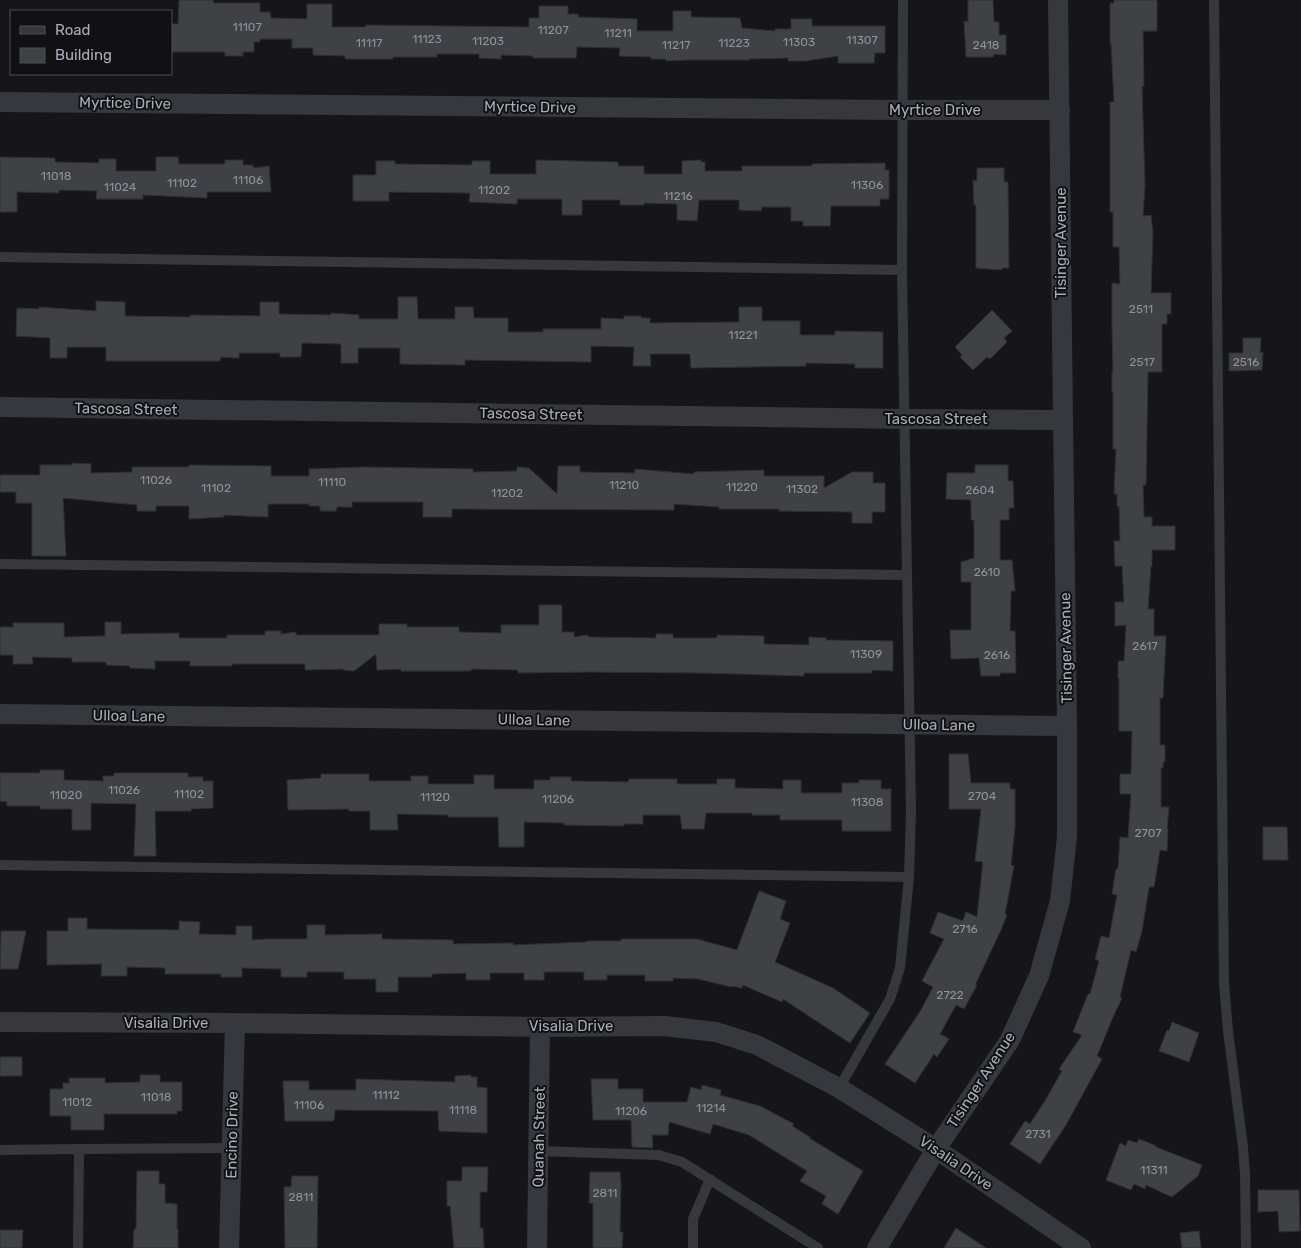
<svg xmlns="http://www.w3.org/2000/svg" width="1301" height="1248" viewBox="0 0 1301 1248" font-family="Rubik,sans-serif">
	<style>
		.building { fill: #404145; stroke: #303034 }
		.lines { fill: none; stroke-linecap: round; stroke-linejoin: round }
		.service { stroke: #37383d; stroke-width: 10 }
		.minor { stroke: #37383d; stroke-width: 20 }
		.labels { text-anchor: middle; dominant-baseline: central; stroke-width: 4; stroke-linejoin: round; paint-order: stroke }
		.number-label { font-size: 12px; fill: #8e929b }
		.street-label { font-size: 15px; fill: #a8adb8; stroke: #111113 }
	</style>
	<rect width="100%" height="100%" fill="#161618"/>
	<path class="building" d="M179,0H213L214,3H260V12H270L271,18L307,19V4H332V27H366V25L529,27V18H539V6H568V14H578V17L637,19V31H673V11H691V17L740,18L742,28L775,31V29H791V19H812V26H885V53H875L874,63H838V56L805,61H788V58L749,59V60H687L666,61V59H651V57L619,56L620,48L577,47L576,58H533V56L501,55V59L479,58V54H437V57H393V59H345V56L313,55V48H292V39H261L259,42H254V52H243V56H225V52H171V24H178Z
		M968,0H993L994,22H999V35H1006V55L994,54L993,57H966L964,21L968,22Z
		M1114,0H1157V31H1143L1144,86H1142L1145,185L1143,216L1151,215L1153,233L1151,293H1171V314H1167V324H1162V372H1148L1146,485H1143L1144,517H1152V526H1175V550H1152V566H1151L1148,609H1154V636H1166L1163,698H1160V745H1165V762H1163V768H1161V807H1169L1167,829H1168L1167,851L1160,850L1154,887H1149L1142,931L1136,952L1131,950L1120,997L1122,998L1113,1017L1097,1056L1102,1059L1066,1125L1040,1164L1010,1144L1025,1121L1030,1124L1046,1099L1062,1071L1059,1069L1082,1035L1073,1032L1088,994H1090L1099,961L1095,959L1101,936L1109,938L1117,895L1112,894L1116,869H1118L1120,837L1128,838L1131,794H1120V774H1131L1132,731H1119V679H1118V661H1124L1126,625L1115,626V602H1124L1122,566H1115L1114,541H1120L1119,506H1117V494H1114L1116,449H1113V392H1112V372H1113L1112,328V283L1120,284L1119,247H1113V212H1110V102H1114L1111,43H1110V3H1114Z
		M0,157L55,158V162L99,163V159H116V171H156V157H178L179,164H225V160H243V165H253V168L269,166L271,192H207V198L143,195V199H96L97,191L59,190V193L17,192V212H0Z
		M536,160L618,162V166H644V174H682V161L701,160V162H705V171H742V166H812V164L885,163V170H889V199H880V206H831L830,226H803V221H791V207H762L761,211L739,210V200H699L697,221L677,220V204L644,203V205H620V200H582V215H562V199H517V204L469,202L470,193L389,192V201H353V175H376V161H395V164L472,165V161H490V174H536Z
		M977,168H1004V182H1008L1009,268H1002V270L976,268V205H974L973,180L977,181Z
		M398,297H417L418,319H455V307H473L474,318H508V332H543V329H601V318L624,319V316H641V318H650V323L739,322V307H762V321H800V335H835V331L883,332V368H855V364L806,363V366L691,368L690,354H650L651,366H633L634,347L591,346V362L465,360V365L400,364V348H358V363H341V344L302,343L301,357H280V353H239V358L221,357L220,361H106V347H67V358H50V338L16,336L17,308L39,309V307L96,311V301L125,302V316L190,317V315L260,316V302H279V314L331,315V313L359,315V319H398Z
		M992,310L1012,331L1004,338L1007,342L990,359L987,357L973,370L960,357L962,355L955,347Z
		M1243,338H1261L1260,353L1263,352L1262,370L1229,371V353H1243Z
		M72,463L91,464V473L132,472V467H189V465L271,466V476H309V469L365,467L473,469V472L517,471V467L529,468L557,494L558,466H580V472L635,473V469L694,474V472L764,470V476H824V488L852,472H873V483H885V512H872V523H852V512L779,511V509H719V507L674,504V510L452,509V517H423V502H352V507H337L336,511H320V506H309V504H268V517L224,515V517L189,519V506H156V511H137V505L63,498L66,556H32V503H16V492H0V475H40V465H72Z
		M975,465H1008V481H1013L1014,508H1009V520H1000V560H1012L1015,591H1011L1010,631H1015L1016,673H1000V676H981L979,658L951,659L950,630H971V582H961V562L974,558V520H971V500L946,499L947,473H975Z
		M539,605H562V632H574V637L588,635V637L656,638V634H673V638H717V635L764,636V644L809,645V637L826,638V640L893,641V671L872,670V673H804V676L703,673L588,672L518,673V670L472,669L471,671H401V669L377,670L376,654L354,671L343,670V669L305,670V664H232V666H190V661H155V669L130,668V666L106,665V662H72V658L32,657L33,664H13V655H0V627H13V623H64V637L105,636V622H121V634L179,633V638H227V635H265V631H281V634L296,632V635H379V624H407V627H459V632L501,633V625H539Z
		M949,754H968L971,783H1010V789H1015V827L1011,865L1014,866L1005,914L1007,915L1000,932L975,985H977L964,1009L956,1005L940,1034L949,1039L937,1057L934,1054L915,1083L885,1064L921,1010L933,987L922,981L944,939L930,933L938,912L963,921L966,912L977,917L983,862L975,861L981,809H949Z
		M40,770H64V780L103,781V776H114V773H188V777H203V781H213V808L191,809V811H155L156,856H134L136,804L91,803V830H72V809H40V806H7V802L0,801V773H40Z
		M321,774H369V781H411V776H428V784H474V775H494V789H534V780H550V777H571V781L628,782L629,779H677V784H717V779H735V788L783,789V780H801V793H842V783H859V780H881V789H891V831H842V820H780V815H752V813H706L704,829H682L680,815H643V824H624V826L564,825V823L524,822V847H499L498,817H448V815L397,814L398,830H370V811H349V809L288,810L287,780L321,778Z
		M1263,827H1287L1288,860H1263Z
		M759,891L786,901L780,919L790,923L775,962L833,988L870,1013L850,1043L783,999L782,1002L743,985L742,988L732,986L731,987L698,979L673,978V981H645V975H607V980H584V972H544V980H524V973H490V980H466V973L432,974V977H398V992H376V979H344V972H307V977H281V969L242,968V977H221V974H165V968L127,967V976H101L102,964L47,965V931H68V918H87V929L179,930V921L200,922L199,934L236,935V926H252V940L267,939H307V925H325V935L382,934V939L453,940V944L513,943V945L587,942V941H621V939H697L737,950Z
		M1,931H26L18,969H0Z
		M1172,1022L1199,1033L1189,1062L1159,1051L1167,1030L1169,1031Z
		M0,1057H22V1076H0Z
		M140,1075H160V1082H182V1111H177V1114H104V1130H71V1116H50V1089H63V1083H69V1078H105V1083L140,1082Z
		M471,1075V1077H477V1087L487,1088V1133L439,1131L438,1111L335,1110L334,1120L332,1121H285L283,1081H309V1090H356V1079L455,1082V1076Z
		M591,1079H618V1089H643V1102H687L691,1087L701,1090L702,1085L721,1090L720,1095L760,1106L794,1124L792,1126L810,1137L809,1138L863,1171L838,1214L822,1204L826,1196L800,1181L807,1171L749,1135L713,1124L710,1134L669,1122L668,1135H652L653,1148L632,1147L631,1120H593Z
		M1139,1139L1156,1146V1147L1202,1165L1198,1176L1172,1197L1146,1185L1145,1189L1134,1184L1131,1190L1106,1180L1120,1143L1126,1146L1128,1140L1137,1143Z
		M462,1167H488L487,1192H480V1228H483L484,1248H454L450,1206H447V1181H462Z
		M137,1171H159V1184H165V1203L177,1204V1229H178V1248H133L134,1229H136Z
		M590,1172H620L621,1184L620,1232H623L622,1248H593V1203H589Z
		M292,1176H318L317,1248H285L284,1187H291Z
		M1258,1190H1299L1300,1231L1279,1232L1278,1211L1258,1212Z
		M956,1228L986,1248H944Z
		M0,1230H23L22,1248H0Z
		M1199,1231L1201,1248H1182L1180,1233Z"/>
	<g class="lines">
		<path class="service" d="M1214,0L1224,983L1228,1031L1243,1147L1245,1174L1246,1248
			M0,257L902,270L907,575
			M902,270L903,0
			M0,564L907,575L911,811L909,877L900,968L890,999L839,1088
			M0,865L909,877
			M0,1150L79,1149
			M539,1151L659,1155L682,1162L818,1248
			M78,1248L79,1149L232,1148
			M693,1248V1219L710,1179"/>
		<path class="minor" d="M0,102L902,110H1060
			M0,407L906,419L1063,420
			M0,714L1067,726
			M0,1022L235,1023L540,1027L664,1026L716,1032L757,1045L839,1088L936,1149L1081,1248
			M229,1248L235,1023
			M537,1248L540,1027
			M877,1248L936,1149L1010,1040L1039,976L1060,901L1067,837V726L1063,420L1058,0"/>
	</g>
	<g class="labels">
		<g class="number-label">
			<text x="247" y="27">11107</text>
			<text x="553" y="30">11207</text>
			<text x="618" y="33">11211</text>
			<text x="427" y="39">11123</text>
			<text x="862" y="40">11307</text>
			<text x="488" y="41">11203</text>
			<text x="799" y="42">11303</text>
			<text x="369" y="43">11117</text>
			<text x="734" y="43">11223</text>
			<text x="676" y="45">11217</text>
			<text x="986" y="45">2418</text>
			<text x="56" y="176">11018</text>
			<text x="248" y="180">11106</text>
			<text x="182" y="183">11102</text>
			<text x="867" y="185">11306</text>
			<text x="120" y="187">11024</text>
			<text x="494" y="190">11202</text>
			<text x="678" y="196">11216</text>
			<text x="1141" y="309">2511</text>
			<text x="743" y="335">11221</text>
			<text x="1142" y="362">2517</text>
			<text x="1246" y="362">2516</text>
			<text x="156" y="480">11026</text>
			<text x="332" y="482">11110</text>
			<text x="624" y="485">11210</text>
			<text x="742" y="487">11220</text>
			<text x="216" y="488">11102</text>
			<text x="802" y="489">11302</text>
			<text x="980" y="490">2604</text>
			<text x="507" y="493">11202</text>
			<text x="987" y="572">2610</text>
			<text x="1145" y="646">2617</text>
			<text x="866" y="654">11309</text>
			<text x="997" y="655">2616</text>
			<text x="124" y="790">11026</text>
			<text x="189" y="794">11102</text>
			<text x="66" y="795">11020</text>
			<text x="982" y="796">2704</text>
			<text x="435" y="797">11120</text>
			<text x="558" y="799">11206</text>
			<text x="867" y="802">11308</text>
			<text x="1148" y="833">2707</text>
			<text x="965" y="929">2716</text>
			<text x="950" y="995">2722</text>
			<text x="386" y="1095">11112</text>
			<text x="156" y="1097">11018</text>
			<text x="77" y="1102">11012</text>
			<text x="309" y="1105">11106</text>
			<text x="711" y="1108">11214</text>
			<text x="463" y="1110">11118</text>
			<text x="631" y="1111">11206</text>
			<text x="1038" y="1134">2731</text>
			<text x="1154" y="1170">11311</text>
			<text x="605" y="1193">2811</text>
			<text x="301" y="1197">2811</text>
		</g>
		<g class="street-label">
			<text transform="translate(125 103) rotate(1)">Myrtice Drive</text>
			<text transform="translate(530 107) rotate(1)">Myrtice Drive</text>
			<text x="935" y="110">Myrtice Drive</text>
			<text transform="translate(1061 243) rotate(-90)">Tisinger Avenue</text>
			<text transform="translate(126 409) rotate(1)">Tascosa Street</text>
			<text transform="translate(531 414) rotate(1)">Tascosa Street</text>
			<text x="936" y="419">Tascosa Street</text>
			<text transform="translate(1066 648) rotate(-91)">Tisinger Avenue</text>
			<text transform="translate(129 716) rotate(1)">Ulloa Lane</text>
			<text transform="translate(534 720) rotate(1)">Ulloa Lane</text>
			<text transform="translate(939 725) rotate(1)">Ulloa Lane</text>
			<text x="166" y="1023">Visalia Drive</text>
			<text x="571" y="1026">Visalia Drive</text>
			<text transform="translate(981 1080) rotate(-57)">Tisinger Avenue</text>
			<text transform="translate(232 1135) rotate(-89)">Encino Drive</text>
			<text transform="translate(539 1137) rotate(-89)">Quanah Street</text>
			<text transform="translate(956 1163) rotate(34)">Visalia Drive</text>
		</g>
	</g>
	<rect x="10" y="10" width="162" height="65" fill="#111113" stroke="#4d4f55"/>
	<rect x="20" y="26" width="25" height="8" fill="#37383d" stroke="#4d4f55"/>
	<text x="55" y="35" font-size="15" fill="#a8adb8">Road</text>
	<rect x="20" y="48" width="25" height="15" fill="#404145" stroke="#4d4f55"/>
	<text x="55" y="60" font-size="15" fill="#a8adb8">Building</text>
</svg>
